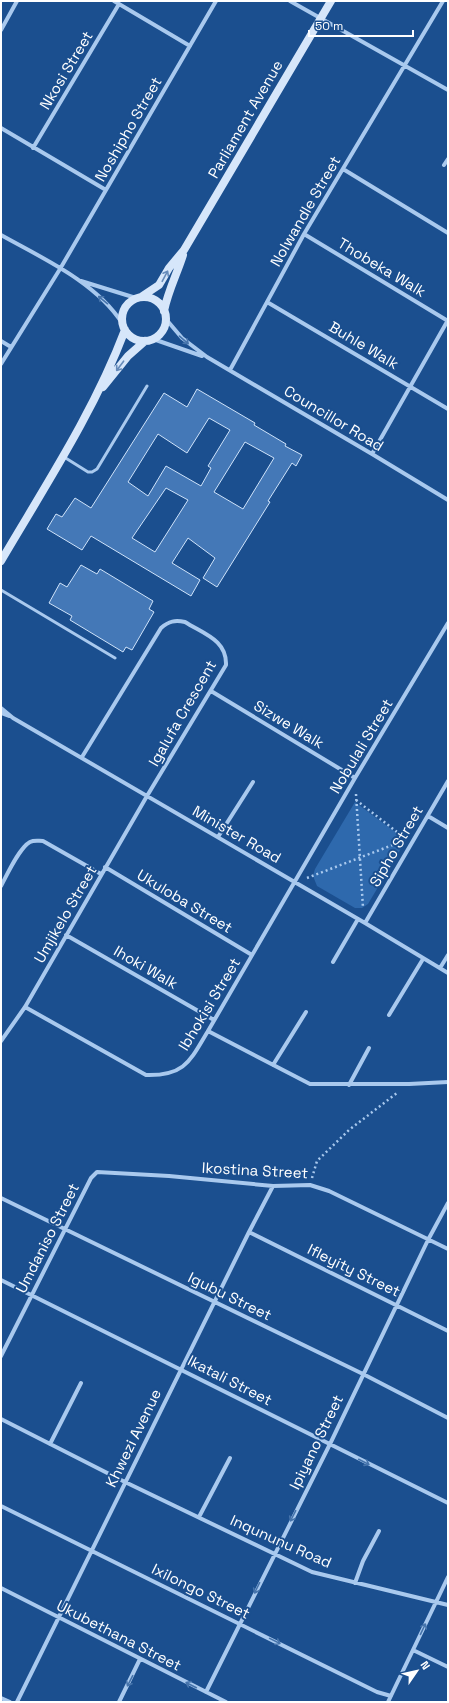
<svg xmlns="http://www.w3.org/2000/svg" width="449" height="1703" viewBox="0 0 449 1703" font-family="'Space Grotesk',sans-serif">
	<style>
		.green { fill: #2e69ad }
		.building { fill: #4478b7; stroke: #cfe3fa; fill-rule: evenodd }
		.lines { fill: none; stroke-linecap: round; stroke-linejoin: round }
		.path { stroke: #a9c9ee; stroke-width: 2.5; stroke-dasharray: 2 3; stroke-linecap: butt }
		.lane { stroke: #a9c9ee; stroke-width: 3 }
		.street { stroke: #a9c9ee; stroke-width: 4 }
		.secondary { stroke: #d6e6fa; stroke-width: 8 }
		.oneway { stroke: #668bba }
		.oneway2 { stroke: #4674ac }
		.labels { text-anchor: middle; dominant-baseline: central; stroke-width: 4; stroke-linejoin: round; paint-order: stroke }
		.street-label { font-size: 15px; fill: #fff; stroke: #1b4f8f }
	</style>
	<rect width="100%" height="100%" fill="#1b4f8f"/>
	<path class="green" d="M355,802L406,840L368,904L362,908H355L317,886L313,876L315,869Z"/>
	<path class="building" d="M197,389L255,423L254,425L286,444L285,446L302,455L296,466L292,463L268,501L270,502L217,587L203,578L215,558L188,538L172,563L200,580L191,596L91,536L82,550L47,529L56,514L62,517L75,498L91,508L164,393L187,407ZM209,418L230,430L208,466L211,468L201,486L166,466L148,496L128,482L158,434L187,453ZM245,442L274,458L243,509L214,492ZM166,488L188,500L155,552L132,538Z
		M81,565L97,574L100,569L153,601L149,609L154,612L132,650L126,647L123,652L70,620L72,616L49,603L60,583L67,587Z"/>
	<g class="lines">
		<path class="path" d="M356,794L363,908
			M356,800L406,839
			M307,878L403,841
			M312,1178L317,1161L349,1130L397,1093"/>
		<path class="lane" d="M64,457L88,472H92L97,469L147,386
			M1,590L115,658"/>
		<path class="street" d="M114,1L190,46
			M290,1L448,90
			M1,30L17,1
			M1,128L106,190
			M33,148L119,4
			M444,165L448,159
			M343,169L448,233
			M304,234L448,321
			M1,235C42,258 96,282 122,323
			M81,281L136,298
			M267,302L448,409
			M165,318L182,338L207,357L372,454L448,500
			M153,339L202,356
			M1,341L11,347
			M1,364L60,269L216,1
			M230,370L304,234L443,1
			M372,454L448,320
			M211,691L355,778
			M1,708L13,718L365,923L448,973
			M1,713L9,716
			M428,816L448,828
			M218,837L253,782
			M105,867L252,955
			M1,886C7,875 19,848 30,842C34,840 38,841 43,841L101,874
			M365,923L448,781
			M66,935L214,1020
			M333,962L358,919
			M440,968L448,955
			M25,1007L146,1075C185,1076 190,1061 208,1031L355,778L448,623
			M389,1015L423,959
			M208,1031L310,1084H409L448,1082
			M1,1041L25,1007L147,796L226,665C227,640 204,634 185,622C175,620 169,621 161,628L82,757
			M273,1065L306,1012
			M349,1085L369,1048
			M1,1198L363,1374L448,1418
			M249,1232L448,1331
			M1,1280L448,1503
			M1,1356L91,1178L97,1172L169,1176L273,1186L310,1185L329,1191L448,1249
			M1,1419L125,1482L312,1572L448,1605
			M50,1444L81,1383
			M1,1506L377,1692L391,1696
			M199,1517L230,1458
			M355,1583L363,1561L379,1531
			M1,1588L226,1702
			M413,1650L448,1667
			M206,1692L330,1444L428,1240L448,1203
			M1,1698L10,1702
			M17,1702L249,1232L273,1186
			M119,1702L140,1659
			M388,1702L448,1577"/>
		<path class="secondary" d="M141,297L159,285L169,268L184,250L331,1
			M122 319a22 22 0 1 1 44 0a22 22 0 1 1-44 0Z
			M164,311C168,291 177,274 183,255
			M103,387L128,356L145,341
			M1,561C45,486 94,412 125,330"/>
	</g>
	<defs><path id="oneway-shaft" d="M-6 0H5M1.5-3L5.5 0L1.5 3" fill="none" stroke-width="1.6" stroke-linecap="round" stroke-linejoin="round"/></defs>
	<g class="oneway">
		<use href="#oneway-shaft" transform="translate(165 276) rotate(-62)"/>
		<use href="#oneway-shaft" transform="translate(120 366) rotate(127)"/>
	</g>
	<g class="oneway2">
		<use href="#oneway-shaft" transform="translate(103 300) rotate(-141)"/>
		<use href="#oneway-shaft" transform="translate(184 340) rotate(41)"/>
		<use href="#oneway-shaft" transform="translate(364 1462) rotate(27)"/>
		<use href="#oneway-shaft" transform="translate(293 1516) rotate(117)"/>
		<use href="#oneway-shaft" transform="translate(257 1588) rotate(116)"/>
		<use href="#oneway-shaft" transform="translate(423 1629) rotate(-65)"/>
		<use href="#oneway-shaft" transform="translate(275 1641) rotate(26)"/>
		<use href="#oneway-shaft" transform="translate(130 1681) rotate(117)"/>
		<use href="#oneway-shaft" transform="translate(191 1685) rotate(-153)"/>
	</g>
	<g class="labels">
		<g class="street-label">
			<text transform="translate(66 70) rotate(-59)">Nkosi Street</text>
			<text transform="translate(245 119) rotate(-60)">Parliament Avenue</text>
			<text transform="translate(128 129) rotate(-60)">Noshipho Street</text>
			<text transform="translate(305 211) rotate(-60)">Nolwandle Street</text>
			<text transform="translate(382 267) rotate(31)">Thobeka Walk</text>
			<text transform="translate(364 345) rotate(31)">Buhle Walk</text>
			<text transform="translate(334 418) rotate(31)">Councillor Road</text>
			<text transform="translate(182 713) rotate(-60)">Igalufa Crescent</text>
			<text transform="translate(289 724) rotate(31)">Sizwe Walk</text>
			<text transform="translate(361 746) rotate(-59)">Nobulali Street</text>
			<text transform="translate(237 834) rotate(30)">Minister Road</text>
			<text transform="translate(396 846) rotate(-60)">Sipho Street</text>
			<text transform="translate(185 901) rotate(31)">Ukuloba Street</text>
			<text transform="translate(65 914) rotate(-60)">Umjikelo Street</text>
			<text transform="translate(146 967) rotate(30)">Ihoki Walk</text>
			<text transform="translate(209 1004) rotate(-59)">Ibhokisi Street</text>
			<text transform="translate(255 1170) rotate(3)">Ikostina Street</text>
			<text transform="translate(47 1238) rotate(-63)">Umdaniso Street</text>
			<text transform="translate(354 1270) rotate(26)">Ifleyity Street</text>
			<text transform="translate(230 1296) rotate(26)">Igubu Street</text>
			<text transform="translate(230 1380) rotate(27)">Ikatali Street</text>
			<text transform="translate(133 1438) rotate(-64)">Khwezi Avenue</text>
			<text transform="translate(316 1442) rotate(-64)">Ipiyano Street</text>
			<text transform="translate(281 1541) rotate(24)">Inqununu Road</text>
			<text transform="translate(201 1591) rotate(26)">Ixilongo Street</text>
			<text transform="translate(119 1635) rotate(27)">Ukubethana Street</text>
		</g>
	</g>
	<rect width="449" height="1703" fill="none" stroke="#ffffff" stroke-width="4"/>
	<g transform="translate(417 1671) rotate(56)" stroke="#1b4f8f" stroke-width="3" paint-order="stroke">
	<path d="M0-3L7 15L0 10L-7 15Z" fill="#ffffff"/>
	<text y="-6" font-size="11" font-weight="bold" text-anchor="middle" fill="#ffffff">N</text>
	</g>
	<path d="M309 30v6h104v-6" fill="none" stroke="#ffffff" stroke-width="2"/>
	<text x="315" y="30" font-size="12" fill="#ffffff" stroke="#1b4f8f" stroke-width="3" paint-order="stroke">50 m</text>
</svg>
